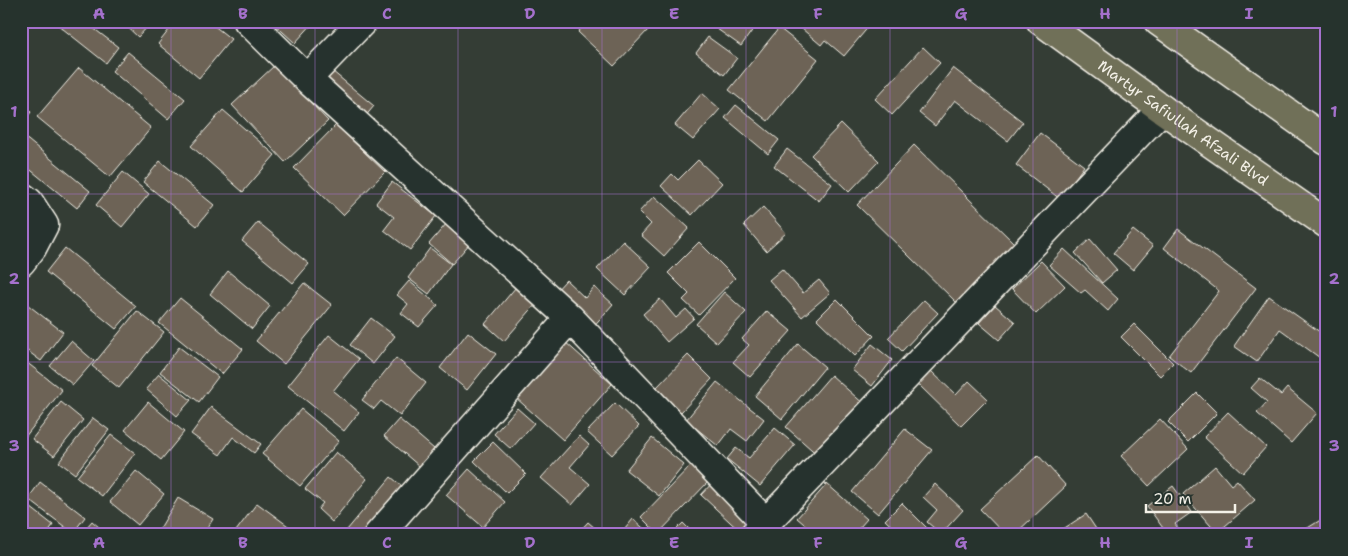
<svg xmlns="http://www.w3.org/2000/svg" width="1348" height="556" viewBox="0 0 1348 556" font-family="'Shantell Sans',sans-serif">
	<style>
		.building { fill: #6d6456; stroke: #f4f1e8 }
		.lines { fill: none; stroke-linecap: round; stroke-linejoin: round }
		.minor-casing { stroke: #f4f1e8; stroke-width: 31 }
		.major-casing { stroke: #f4f1e8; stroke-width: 31 }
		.minor { stroke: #26332d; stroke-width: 28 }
		.major { stroke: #706f59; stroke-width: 28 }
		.grid { fill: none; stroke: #a571cd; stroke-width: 1; stroke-opacity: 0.55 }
		.labels { text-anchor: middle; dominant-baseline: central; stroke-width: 4.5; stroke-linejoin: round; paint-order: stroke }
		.street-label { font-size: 15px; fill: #f4f1e8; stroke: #26332d }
		.neatline { fill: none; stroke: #a571cd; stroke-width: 2 }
		.grid-label { font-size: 16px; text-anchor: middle; font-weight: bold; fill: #a571cd }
	</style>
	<rect width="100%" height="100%" fill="#343d35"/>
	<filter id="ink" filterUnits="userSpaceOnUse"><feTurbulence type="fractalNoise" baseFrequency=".02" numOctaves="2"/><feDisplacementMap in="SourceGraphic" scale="10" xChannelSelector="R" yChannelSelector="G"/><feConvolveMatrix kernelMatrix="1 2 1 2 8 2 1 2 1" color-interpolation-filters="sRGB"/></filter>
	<g filter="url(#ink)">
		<path class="building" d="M53,21H84L118,47L106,63Z
			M121,21H153L138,37Z
			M176,21H208L231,39L199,78L158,44Z
			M271,21H315L295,43Z
			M588,21H609L614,26L619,21H641L649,29L614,66L578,32Z
			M722,21H759L741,46L717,29Z
			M796,21H866L870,25L844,56L825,40L821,45L795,23Z
			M779,28L818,59L768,121L729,90Z
			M708,37L737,58L724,75L696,53Z
			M923,47L940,63L892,115L875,99Z
			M128,52L185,99L168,119L112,71Z
			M275,65L328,121L285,162L232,105Z
			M79,68L151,128L110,177L37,117Z
			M953,68L1023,122L1008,141L955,100L935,126L919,113Z
			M332,71L374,106L364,118L322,82Z
			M702,93L720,109L693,140L675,125Z
			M21,105L31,112L21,126Z
			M736,105L779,140L768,154L725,118Z
			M223,110L275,155L243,192L191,146Z
			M841,124L879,161L849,192L811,155Z
			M336,125L385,172L343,215L294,168Z
			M1040,133L1084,166L1060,199L1016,165Z
			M23,136L90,191L77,208L21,162V138Z
			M914,145L1015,244L957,303L857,205Z
			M787,149L832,184L819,201L774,166Z
			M698,160L722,183L692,215L661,186L672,174L678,180Z
			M160,161L214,205L197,226L143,182Z
			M123,172L149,194L122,227L96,205Z
			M392,182L436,216L410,250L384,230L394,217L376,203Z
			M654,196L689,228L664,256L641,235L651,224L639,212Z
			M763,207L786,233L766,251L744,225Z
			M21,221L31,227L21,241Z
			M258,222L309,264L293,283L242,241Z
			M447,223L471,242L452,264L429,244Z
			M1178,229L1256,288L1191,373L1169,356L1219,291L1164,248Z
			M1133,230L1153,246L1133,270L1113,253Z
			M1090,239L1117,270L1102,283L1075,253Z
			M623,241L651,267L625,295L597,269Z
			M699,242L735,278L699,315L683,300L689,294L668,273Z
			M65,248L136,306L116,329L46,272Z
			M430,248L451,264L429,294L408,278Z
			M1064,249L1118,299L1108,311L1085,290L1081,293L1049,265Z
			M1041,261L1065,286L1036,314L1012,289Z
			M782,269L803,293L819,280L830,293L802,317L769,280Z
			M228,271L270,306L252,329L210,294Z
			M566,280L585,298L594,287L613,304L592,328L554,293Z
			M409,281L438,305L419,327L401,313L408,304L397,295Z
			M304,283L332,305L284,364L256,341Z
			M516,287L536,304L504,341L485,324Z
			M724,292L746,312L717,343L696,324Z
			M1269,296L1327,337V363L1280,329L1257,362L1234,346Z
			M180,298L243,349L222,374L159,323Z
			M660,299L676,318L686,309L694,318L667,342L643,314Z
			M837,299L874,336L855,356L817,319Z
			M924,300L938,313L902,351L888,338Z
			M23,301L63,332L41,361L21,346V303Z
			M995,305L1015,322L999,340L979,323Z
			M137,311L164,332L119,388L92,366Z
			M767,311L791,331L750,377L733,362L749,345L742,339Z
			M371,318L395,336L373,364L350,345Z
			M1134,324L1173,363L1160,376L1121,337Z
			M468,332L496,354L467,390L440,368Z
			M329,335L359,359L333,391L359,412L344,431L288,386Z
			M71,341L94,361L73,385L50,366Z
			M564,341L612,384L563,440L515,397Z
			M798,344L825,367L782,419L755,396Z
			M872,344L892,360L872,386L852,370Z
			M179,347L218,377L199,402L160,372Z
			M688,355L712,379L681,412L656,388Z
			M21,358L62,390L25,437L21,434Z
			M396,358L426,383L400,416L381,401L374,409L362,400Z
			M931,371L956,395L969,381L988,399L961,426L918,384Z
			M159,374L191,400L177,416L146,389Z
			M831,375L865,405L820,457L786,427Z
			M1260,378L1281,395L1287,388L1317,413L1291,443L1257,413L1267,402L1251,388Z
			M717,382L764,419L747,441L731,429L718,446L686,420Z
			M1197,393L1217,413L1188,442L1168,422Z
			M61,402L83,420L54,456L32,439Z
			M148,402L184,432L161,460L125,430Z
			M615,403L639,426L612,455L587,432Z
			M211,407L261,444L254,453L233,437L220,455L191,434Z
			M517,408L534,423L511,449L494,434Z
			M301,409L339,441L300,486L262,454Z
			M1228,412L1266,447L1243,473L1204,437Z
			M93,418L109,430L75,474L59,462Z
			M399,419L441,455L426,472L384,436Z
			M1160,419L1188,449L1149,486L1121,456Z
			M775,428L795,445L760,486L727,459L736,448L749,458Z
			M905,429L932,450L878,514L852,492Z
			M111,435L135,453L102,496L77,477Z
			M579,436L589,445L570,467L590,484L572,505L541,478Z
			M652,438L684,465L659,496L626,470Z
			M493,442L526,474L507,493L474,461Z
			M336,452L367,479L332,522L318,509L323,503L305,489Z
			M1038,455L1066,486L1014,535H1005L980,509Z
			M692,464L709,481L658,534L641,517Z
			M1215,466L1231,485L1237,480L1255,500L1217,533L1183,494Z
			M469,469L505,502L483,527L446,495Z
			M136,471L164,494L138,525L110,502Z
			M391,477L408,491L373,535H354L347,530Z
			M40,482L85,517L73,533L28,499Z
			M713,482L757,524L744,535L701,495Z
			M827,484L867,519L853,535H817L797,518Z
			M935,484L963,510L941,534L927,522L937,510L923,497Z
			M1173,486L1192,512L1175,524L1183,535H1168L1147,506Z
			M178,498L213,519L203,535H156Z
			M257,503L295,531L292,535H233Z
			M902,503L934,535H901L885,520Z
			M30,507L53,525L46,535H23L21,533V519Z
			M1086,514L1100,535H1054Z
			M1327,516V535H1298V534Z
			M633,519L651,535H620Z
			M92,521L108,535H80Z
			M588,522L603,535H576Z
			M683,523L695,535H671Z"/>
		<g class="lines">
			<defs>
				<path id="minor" d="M248,21L307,79L570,318L765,522
					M307,79L363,21
					M21,196L29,202L44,225L32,248L21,262
					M378,535L570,318
					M754,535L1162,109"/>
				<g id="major">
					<path id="s1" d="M1041,21L1162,109L1327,224"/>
					<path d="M1158,21L1327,141"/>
				</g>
			</defs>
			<use href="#minor" class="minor-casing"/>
			<use href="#major" class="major-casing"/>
			<use href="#minor" class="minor"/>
			<use href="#major" class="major"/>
		</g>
	</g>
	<path class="grid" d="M171,21V535M315,21V535M458,21V535M602,21V535M746,21V535M890,21V535M1033,21V535M1177,21V535M21,194H1327M21,362H1327"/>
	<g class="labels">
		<g class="street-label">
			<text stroke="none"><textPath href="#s1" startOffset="175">Martyr Safiullah Afzali Blvd</textPath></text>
		</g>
	</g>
	<rect width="1348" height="556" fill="none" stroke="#26332d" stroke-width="55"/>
	<path d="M1146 504v8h89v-8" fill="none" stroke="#f4f1e8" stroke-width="2.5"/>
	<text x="1153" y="504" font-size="15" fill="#f4f1e8" stroke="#26332d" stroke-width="4" paint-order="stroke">20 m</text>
	<rect x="28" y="28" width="1292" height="500" class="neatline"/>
	<g class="grid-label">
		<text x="99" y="19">A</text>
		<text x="243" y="19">B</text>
		<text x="387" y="19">C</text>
		<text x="530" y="19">D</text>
		<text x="674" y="19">E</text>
		<text x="818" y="19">F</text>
		<text x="961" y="19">G</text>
		<text x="1105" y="19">H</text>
		<text x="1249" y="19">I</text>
		<text x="14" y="117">1</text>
		<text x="1334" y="117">1</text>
		<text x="14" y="284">2</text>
		<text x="1334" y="284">2</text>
		<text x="14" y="451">3</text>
		<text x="1334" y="451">3</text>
		<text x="99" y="548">A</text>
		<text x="243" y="548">B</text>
		<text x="387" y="548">C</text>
		<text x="530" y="548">D</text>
		<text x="674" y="548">E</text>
		<text x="818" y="548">F</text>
		<text x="961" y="548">G</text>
		<text x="1105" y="548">H</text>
		<text x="1249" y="548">I</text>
	</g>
</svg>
